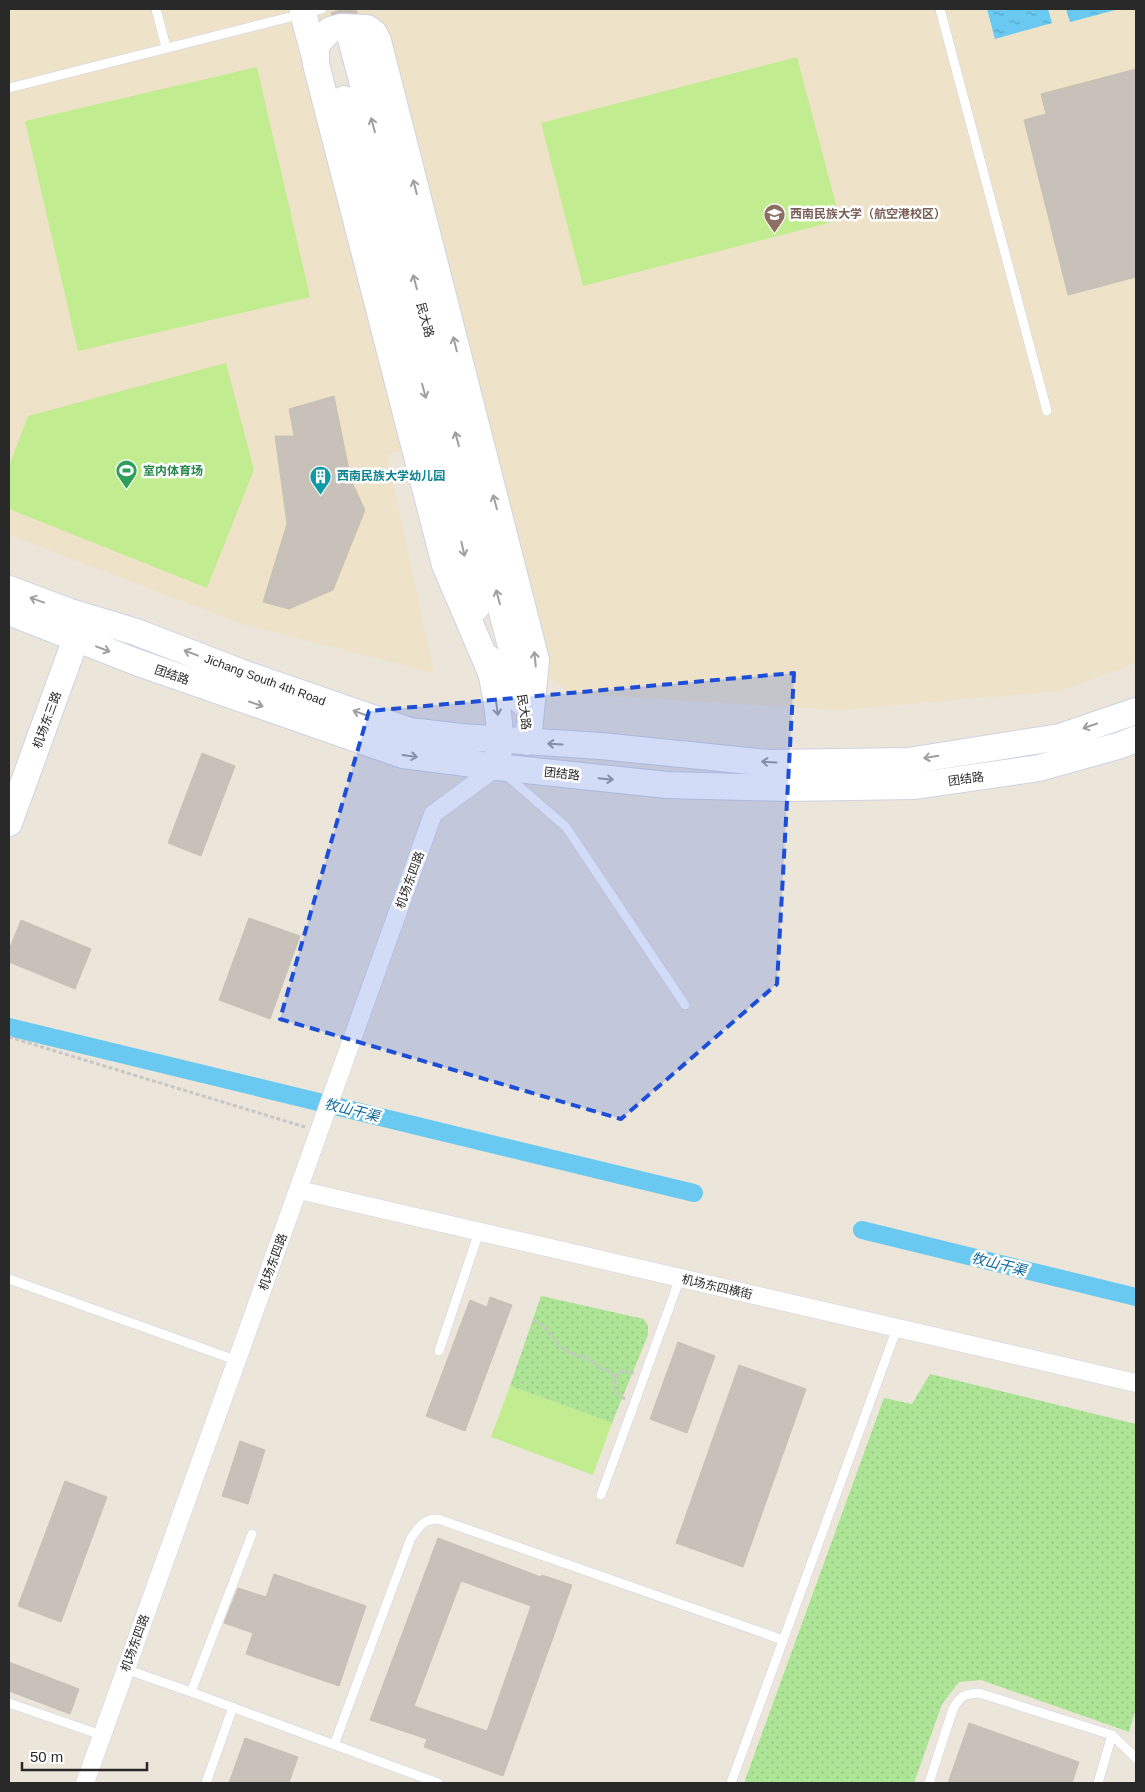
<svg xmlns="http://www.w3.org/2000/svg" width="1145" height="1792" viewBox="0 0 1145 1792" font-family="Helvetica,'Noto Sans SC',sans-serif">
	<style>
		.education { fill: #eee3c9 }
		.grass { fill: url(#grass-dots) }
		.pitch { fill: #c2ec90 }
		.water { fill: url(#water-ripples) }
		.lines { fill: none; stroke-linecap: round; stroke-linejoin: round }
		.canal { stroke: #69c9f1; stroke-width: 18 }
		.building { fill: #c7c1ba; stroke: #c7c1b4; fill-rule: evenodd }
		.secondary-tunnel { stroke: #c5bfb7; stroke-width: 26; stroke-dasharray: 26 13; stroke-linecap: butt }
		.lane-casing { stroke: #cfd2e2; stroke-width: 10 }
		.street-casing { stroke: #cfd2e2; stroke-width: 19 }
		.secondary-casing { stroke: #cfd2e2; stroke-width: 28 }
		.path { stroke: #c7c7c7; stroke-width: 3; stroke-dasharray: 4 2.5; stroke-linecap: butt }
		.lane { stroke: #fff; stroke-width: 9 }
		.street { stroke: #fff; stroke-width: 18 }
		.secondary { stroke: #fff; stroke-width: 26 }
		.oneway { stroke: #9f9f9f }
		.marked { fill: #1d4ed8; fill-opacity: 0.2; stroke: #1d4ed8; stroke-width: 4; stroke-dasharray: 10 6; stroke-linejoin: round }
		.labels { text-anchor: middle; dominant-baseline: central; stroke-width: 5; stroke-linejoin: round; paint-order: stroke }
		.education-label { font-size: 12px; font-weight: bold; fill: #785e54; stroke: #fff; text-anchor: start }
		.street-label { font-size: 12px; fill: #292929; stroke: #fff }
		.leisure-label { font-size: 12px; font-weight: bold; fill: #27864d; stroke: #fff; text-anchor: start }
		.culture-label { font-size: 12px; font-weight: bold; fill: #0d838f; stroke: #fff; text-anchor: start }
		.water-label { font-size: 14px; font-style: italic; fill: #0a659c; stroke: #fff }
	</style>
	<defs>
		<pattern id="grass-dots" width="8" height="8" patternUnits="userSpaceOnUse" patternTransform="scale(1.25)"><rect width="8" height="8" fill="#ade495"/><path d="M2 2h.1M6 6h.1" fill="none" stroke="#95c480" stroke-width="1.8" stroke-linecap="round"/></pattern>
		<pattern id="water-ripples" width="26" height="14" patternUnits="userSpaceOnUse" patternTransform="scale(1.25)"><rect width="26" height="14" fill="#69c9f1"/><path d="M2 4q2-2 4 0t4 0M15 11q2-2 4 0t4 0" fill="none" stroke="#56a3c3"/></pattern>
	</defs>
	<rect width="100%" height="100%" fill="#ece5da"/>
	<path class="education" d="M9,9H1136V663L1061,691L839,710L572,694L549,678L484,426L358,33L322,41L426,444L387,454L434,673L242,624L9,535Z"/>
	<path class="grass" d="M541,1296L644,1319L648,1326V1335L612,1423L510,1386Z
		M930,1374L1136,1424V1708L1129,1732L981,1680L959,1682L942,1704L914,1783H744L884,1398L912,1404Z"/>
	<path class="pitch" d="M797,57L840,220L583,286L541,123Z
		M257,67L310,297L78,351L25,121Z
		M226,363L254,470L207,588L9,509V466L28,416Z
		M510,1386L612,1423L593,1475L491,1437Z"/>
	<path class="water" d="M987,9H1048L1052,23L995,39Z
		M1066,9H1119L1070,22Z"/>
	<g class="lines">
		<path class="canal" d="M9,1027L694,1193
			M862,1230L1136,1297"/>
	</g>
	<path class="building" d="M1136,69V277L1068,295L1024,120L1046,114L1041,94Z
		M334,396L351,480L365,510L333,590L289,609L263,602L287,524L275,436H294L289,409Z
		M202,753L235,766L201,856L168,843Z
		M249,918L300,936L270,1019L219,1000Z
		M21,920L91,949L75,989L9,962V950Z
		M490,1297L512,1305L465,1431L426,1416L470,1300L487,1307Z
		M678,1342L715,1356L687,1433L650,1419Z
		M739,1365L806,1389L743,1567L676,1543Z
		M240,1441L265,1450L248,1504L222,1496Z
		M65,1481L107,1497L61,1622L18,1606Z
		M438,1538L541,1577L542,1575L572,1585L503,1776L424,1747L427,1739L370,1720ZM461,1581L531,1606L487,1731L414,1706Z
		M274,1574L366,1606L339,1686L246,1654L253,1633L224,1623L238,1588L266,1597Z
		M9,1662L79,1689L70,1714L9,1691Z
		M969,1723L1079,1762L1072,1783H948Z
		M245,1738L298,1757L289,1783H229Z"/>
	<g class="lines">
		<path class="secondary-tunnel" d="M343,9L350,35"/>
		<defs>
			<path id="lane" d="M156,9L166,47
				M940,9L1047,411
				M9,88L322,9
				M505,774L566,827L685,1005
				M9,1279L238,1361
				M439,1351L479,1232
				M601,1495L680,1278
				M125,1669L191,1692L438,1783
				M191,1692L252,1534
				M9,1703L101,1735
				M1112,1735L1136,1758
				M334,1745L411,1538C420,1526 423,1519 438,1519L783,1640
				M206,1783L233,1707
				M731,1783L897,1328
				M929,1783L953,1709C961,1695 964,1694 979,1693L1112,1735L1098,1783"/>
			<path id="street" d="M299,1190L1136,1383
				M85,1783L433,814L497,767"/>
			<path id="secondary" d="M303,13L316,61
				M350,35L517,669L522,702
				M344,99L437,440L476,608
				M9,589L70,612L136,632L245,674L410,731L461,737L601,746L769,763L908,761L1060,737L1136,711
				M9,612L136,662L403,755L497,767L667,785L788,788L915,786L1039,768L1121,745L1136,739
				M488,658C495,689 503,727 498,758
				M492,675L445,565L316,64V45L330,30L341,27L367,28L374,33L378,41L536,660L528,742
				M9,823L82,622"/>
		</defs>
		<use href="#lane" class="lane-casing"/>
		<use href="#street" class="street-casing"/>
		<use href="#secondary" class="secondary-casing"/>
		<path class="path" d="M9,1037L305,1127
			M533,1320L544,1327L559,1345L569,1353L587,1358L602,1369L609,1371L615,1377
			M625,1399C612,1391 609,1381 622,1371L634,1373"/>
		<use href="#lane" class="lane"/>
		<use href="#street" class="street"/>
		<use href="#secondary" class="secondary"/>
	</g>
	<defs><path id="oneway-shaft" d="M-6 0H5M1.5-3L5.5 0L1.5 3" fill="none" stroke-width="1.6" stroke-linecap="round" stroke-linejoin="round" transform="scale(1.25)"/></defs>
	<g class="oneway">
		<use href="#oneway-shaft" transform="translate(373 125) rotate(-105)"/>
		<use href="#oneway-shaft" transform="translate(415 187) rotate(-104)"/>
		<use href="#oneway-shaft" transform="translate(415 282) rotate(-105)"/>
		<use href="#oneway-shaft" transform="translate(455 344) rotate(-104)"/>
		<use href="#oneway-shaft" transform="translate(424 391) rotate(75)"/>
		<use href="#oneway-shaft" transform="translate(457 439) rotate(-105)"/>
		<use href="#oneway-shaft" transform="translate(495 502) rotate(-105)"/>
		<use href="#oneway-shaft" transform="translate(463 549) rotate(77)"/>
		<use href="#oneway-shaft" transform="translate(498 597) rotate(-105)"/>
		<use href="#oneway-shaft" transform="translate(37 600) rotate(-160)"/>
		<use href="#oneway-shaft" transform="translate(103 649) rotate(21)"/>
		<use href="#oneway-shaft" transform="translate(191 653) rotate(-159)"/>
		<use href="#oneway-shaft" transform="translate(535 659) rotate(-96)"/>
		<use href="#oneway-shaft" transform="translate(256 704) rotate(19)"/>
		<use href="#oneway-shaft" transform="translate(497 708) rotate(82)"/>
		<use href="#oneway-shaft" transform="translate(360 713) rotate(-161)"/>
		<use href="#oneway-shaft" transform="translate(1090 726) rotate(161)"/>
		<use href="#oneway-shaft" transform="translate(555 744) rotate(-177)"/>
		<use href="#oneway-shaft" transform="translate(410 756) rotate(8)"/>
		<use href="#oneway-shaft" transform="translate(931 757) rotate(171)"/>
		<use href="#oneway-shaft" transform="translate(769 762) rotate(-177)"/>
		<use href="#oneway-shaft" transform="translate(606 779) rotate(6)"/>
	</g>
	<path class="marked" d="M794,673L777,984L621,1119L280,1019L369,711Z"/>
	<defs>
		<symbol id="university-pin" viewBox="-11 -11 22 30"><path d="M0 17L-7.5 6A9.5 9.5 0 1 1 7.5 6Z" fill="#8d6e63" stroke="#fff"/><path d="M0-5L7-2L0 1L-7-2ZM-4 1L0 2.5L4 1V4Q0 6-4 4Z" fill="#fff"/></symbol>
		<symbol id="stadium-pin" viewBox="-11 -11 22 30"><path d="M0 17L-7.5 6A9.5 9.5 0 1 1 7.5 6Z" fill="#2e9e5b" stroke="#fff"/><path d="M0-5a6.5 5 0 1 0 0 10a6.5 5 0 1 0 0-10ZM-3.5-1.8h7v3.6h-7Z" fill="#fff"/></symbol>
		<symbol id="building-pin" viewBox="-11 -11 22 30"><path d="M0 17L-7.5 6A9.5 9.5 0 1 1 7.5 6Z" fill="#0f9aa8" stroke="#fff"/><path d="M-4-6H4V6H1V3H-1V6H-4ZM-2.5-4.3h1.7v1.8h-1.7ZM.8-4.3h1.7v1.8H.8ZM-2.5-1h1.7V.8h-1.7ZM.8-1h1.7V.8H.8Z" fill="#fff"/></symbol>
	</defs>
	<g fill-rule="evenodd">
		<use href="#university-pin" x="762" y="202" width="25" height="34"/>
		<use href="#stadium-pin" x="114" y="458" width="25" height="34"/>
		<use href="#building-pin" x="308" y="464" width="25" height="34"/>
	</g>
	<g class="labels">
		<g class="education-label">
			<text x="790" y="214">西南民族大学（航空港校区）</text>
		</g>
		<g class="street-label">
			<text transform="translate(425 320) rotate(75)">民大路</text>
			<text transform="translate(172 675) rotate(19)">团结路</text>
			<text transform="translate(265 680) rotate(20)">Jichang South 4th Road</text>
			<text transform="translate(524 712) rotate(82)">民大路</text>
			<text transform="translate(47 720) rotate(-70)">机场东三路</text>
			<text transform="translate(562 774) rotate(6)">团结路</text>
			<text transform="translate(966 779) rotate(-8)">团结路</text>
			<text transform="translate(410 880) rotate(-70)">机场东四路</text>
			<text transform="translate(273 1262) rotate(-70)">机场东四路</text>
			<text transform="translate(717 1287) rotate(13)">机场东四横街</text>
			<text transform="translate(135 1643) rotate(-70)">机场东四路</text>
		</g>
		<g class="leisure-label">
			<text x="143" y="471">室内体育场</text>
		</g>
		<g class="culture-label">
			<text x="337" y="476">西南民族大学幼儿园</text>
		</g>
		<g class="water-label">
			<text transform="translate(352 1110) rotate(14)">牧山干渠</text>
			<text transform="translate(999 1264) rotate(14)">牧山干渠</text>
		</g>
	</g>
	<rect width="1145" height="1792" fill="none" stroke="#292929" stroke-width="20"/>
	<path d="M22 1762v8h125v-8" fill="none" stroke="#292929" stroke-width="2.5"/>
	<text x="30" y="1762" font-size="15" fill="#292929" stroke="#ffffff" stroke-width="4" paint-order="stroke">50 m</text>
</svg>
